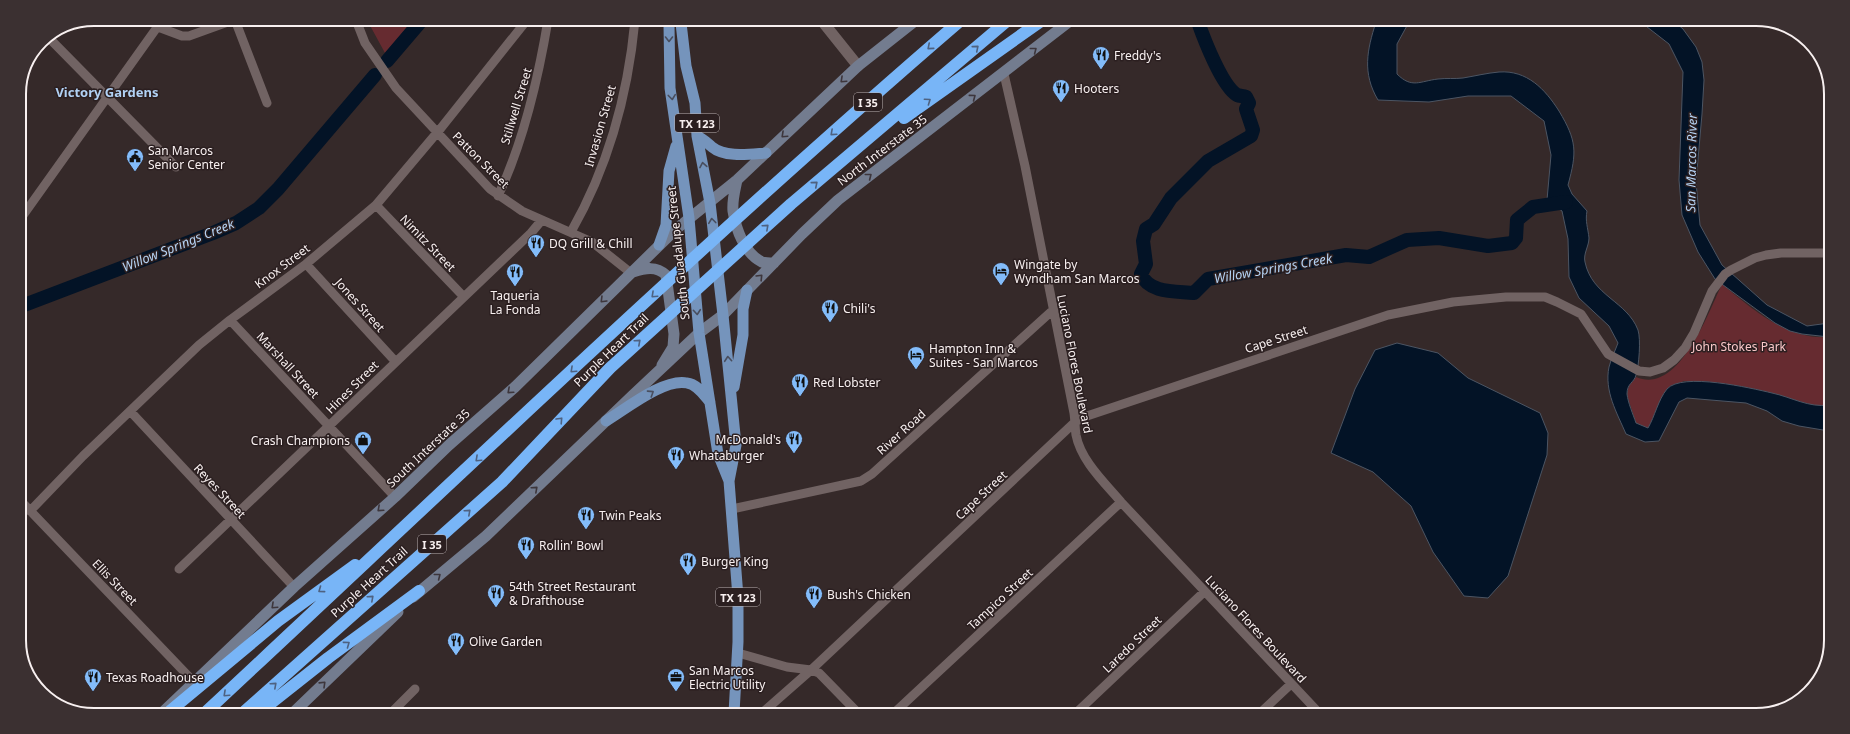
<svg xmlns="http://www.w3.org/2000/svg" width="1850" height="734" viewBox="0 0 1850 734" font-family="'Noto Sans',sans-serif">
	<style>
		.green { fill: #662b30 }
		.water { fill: #031326; stroke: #4c5563 }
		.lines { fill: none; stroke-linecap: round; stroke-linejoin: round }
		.river { stroke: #031326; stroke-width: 14 }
		.minor { stroke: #716363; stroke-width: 9 }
		.tertiary { stroke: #716363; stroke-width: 11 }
		.secondary { stroke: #737c8f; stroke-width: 11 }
		.primary { stroke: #7594bc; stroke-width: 11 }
		.motorway { stroke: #78b5f7; stroke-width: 12 }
		.oneway { stroke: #494e5e }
		.oneway2 { stroke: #4e6281 }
		.oneway3 { stroke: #3d363c }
		.labels { text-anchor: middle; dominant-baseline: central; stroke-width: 3; stroke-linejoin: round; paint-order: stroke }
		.shield { fill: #2b1f20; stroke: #bab1b2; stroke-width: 1 }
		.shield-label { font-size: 11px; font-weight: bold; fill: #f8f0f0 }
		.poi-label { font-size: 12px; fill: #f8f0f0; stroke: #2b1f20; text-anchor: start }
		.street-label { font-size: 12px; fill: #f8f0f0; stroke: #2b1f20 }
		.park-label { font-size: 12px; fill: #f9c7c8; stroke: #2b1f20 }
		.neighbourhood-label { font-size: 13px; font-weight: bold; fill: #b1d1f4; stroke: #2b1f20 }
		.water-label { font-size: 13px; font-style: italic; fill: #b5d3f4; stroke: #2b1f20 }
		.rim { fill: none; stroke: #f8f0f0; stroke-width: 2 }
	</style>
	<rect width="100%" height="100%" fill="#352929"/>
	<path class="green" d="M367,20H413L385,53Z
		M1722,284C1752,309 1787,340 1829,337V405C1809,408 1791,397 1772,393C1743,386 1713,382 1683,381L1648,428L1636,423L1627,395L1629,384L1636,377C1679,396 1709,311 1722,284Z"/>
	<path class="water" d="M1376,22H1409L1397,44V74C1412,89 1420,81 1438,79C1446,78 1455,79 1463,78C1475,76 1487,73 1499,72C1527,70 1545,89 1559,111C1577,141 1577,152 1568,185L1572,194L1587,211C1585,221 1588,228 1589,238C1589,246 1583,254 1585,262C1592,296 1627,301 1638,330C1641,339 1639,366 1636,375C1634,383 1627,383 1627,394C1628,403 1633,414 1636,423L1648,428C1655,416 1658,400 1667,389C1682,372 1751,388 1772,393C1791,397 1809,408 1829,405V431L1799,426L1782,421L1767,411L1746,403L1687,398L1679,402L1659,441L1645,442L1626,434C1617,413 1604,391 1609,367C1611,359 1615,351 1618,343L1609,326L1579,298L1569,277L1568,239L1562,211L1547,200L1551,155L1544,121L1511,96H1468L1429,102L1378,100C1362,73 1367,50 1376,22Z
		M1642,23H1676L1683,29L1696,47L1702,62L1704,80L1702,114L1696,182L1700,225L1722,265L1767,305L1807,326L1829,323V337L1802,334L1790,331L1775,323L1715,279L1698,252L1682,215L1679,180L1683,72L1669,44Z
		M1397,343L1438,353L1468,378L1540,413L1548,433L1547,455L1508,576L1488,598L1464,596L1433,552L1411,506L1373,472L1331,453L1355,389L1375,350Z"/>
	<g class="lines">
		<path class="river" d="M1198,22C1204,39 1222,86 1237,95C1240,96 1243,96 1246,97L1249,103L1246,109L1253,130L1251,136L1208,161L1171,198L1154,224L1146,229L1143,241L1146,264L1141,274C1149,294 1177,291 1194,293L1208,279L1346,255L1369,257L1407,240L1439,238L1488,246L1512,243L1516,238L1517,220L1533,207L1566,202
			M387,61L422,20
			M19,307L213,233L236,223L259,208L278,189L375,75"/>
		<path class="minor" d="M235,20L267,103
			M356,20L365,43L396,88L490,189L522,211L592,242L631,273
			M158,27L182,36H189L236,19
			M48,37L176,167
			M1004,74L1025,166L1074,413C1075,420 1075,428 1076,435C1081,461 1105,483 1121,502L1320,714
			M498,196C524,141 538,80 548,20
			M376,205L464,297
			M19,221L163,19
			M571,232C608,167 628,95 635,20
			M306,264L395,361
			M230,320L395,497
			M130,411L294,587
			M19,499L194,682
			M732,509L861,481L872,474L1053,310
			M30,511L83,456L199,345L230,320L306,264L376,205L441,128L527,20
			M179,569L531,233L541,221
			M738,653L787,667L811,670L819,673L858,713
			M392,712L415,689
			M762,713L811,670L1075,422L1087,416L1388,315L1453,302L1506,297H1545L1557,302L1581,314L1608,354L1639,371L1650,372L1663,368L1674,360L1685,348L1694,333L1712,291L1725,274L1731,270L1755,258L1766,255L1781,253H1830
			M894,713L1121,502
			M1076,713L1204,592
			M1259,714L1291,684"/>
		<path class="tertiary" d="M822,21L858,66"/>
		<path class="secondary" d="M737,180C735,190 732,200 733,211C736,229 744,253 762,262C765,263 770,263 774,263
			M633,272C646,268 656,266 666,275L674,334L673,347L662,365
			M413,597L486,536L632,396L699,333L723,315L802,234L838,200L1070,21
			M164,711L294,587L395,497L449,445L515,387L675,230L737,180L858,66L915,21
			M295,711L398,612"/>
		<path class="primary" d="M672,20L669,25L670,88L689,218L699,333L718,454L729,481
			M678,20L681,23L686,66L695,103L697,136L710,203L723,315L736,445L729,481L738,597V642L734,713
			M697,136C704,139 707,143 712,147C725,158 751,154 766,153
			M659,245L666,225L669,171L676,146
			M734,387L743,335V309L747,290
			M606,421C626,409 664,378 687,383C697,384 704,395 710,402"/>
		<path class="motorway" d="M904,118L1041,21
			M170,711L278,621L355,565
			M207,711C456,479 702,243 960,21
			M245,711L502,482L610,368L791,204L1007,21
			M261,711L328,658L419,591"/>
	</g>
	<defs><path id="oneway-chevron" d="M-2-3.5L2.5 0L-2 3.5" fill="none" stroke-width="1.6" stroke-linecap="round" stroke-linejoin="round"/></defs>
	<g class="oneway">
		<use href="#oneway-chevron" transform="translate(669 39) rotate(90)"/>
		<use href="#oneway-chevron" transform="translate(672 97) rotate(83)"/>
		<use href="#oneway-chevron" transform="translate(703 165) rotate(-100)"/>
		<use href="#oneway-chevron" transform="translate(712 221) rotate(-97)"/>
		<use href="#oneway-chevron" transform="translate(697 312) rotate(85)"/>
		<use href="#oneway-chevron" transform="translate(728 359) rotate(-95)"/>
		<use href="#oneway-chevron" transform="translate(651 393) rotate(-33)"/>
	</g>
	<g class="oneway2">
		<use href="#oneway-chevron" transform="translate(930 47) rotate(139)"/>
		<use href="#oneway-chevron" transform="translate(976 48) rotate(-40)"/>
		<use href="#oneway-chevron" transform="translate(928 101) rotate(-35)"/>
		<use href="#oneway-chevron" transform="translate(833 133) rotate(138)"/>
		<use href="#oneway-chevron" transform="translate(815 184) rotate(-40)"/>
		<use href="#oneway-chevron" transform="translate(766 227) rotate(-42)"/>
		<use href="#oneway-chevron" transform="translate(654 295) rotate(137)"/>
		<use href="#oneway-chevron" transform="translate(638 342) rotate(-42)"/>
		<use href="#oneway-chevron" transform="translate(573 370) rotate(137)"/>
		<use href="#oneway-chevron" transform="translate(560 420) rotate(-47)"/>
		<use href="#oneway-chevron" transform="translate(478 459) rotate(137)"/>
		<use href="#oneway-chevron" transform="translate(468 512) rotate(-42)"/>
		<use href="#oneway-chevron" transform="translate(321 590) rotate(144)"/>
		<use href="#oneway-chevron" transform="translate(371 598) rotate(-42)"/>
		<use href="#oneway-chevron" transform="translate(347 644) rotate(-36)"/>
		<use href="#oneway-chevron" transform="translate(274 685) rotate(-42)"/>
		<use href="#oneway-chevron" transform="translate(226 694) rotate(137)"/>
	</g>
	<g class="oneway3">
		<use href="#oneway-chevron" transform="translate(1034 50) rotate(-38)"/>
		<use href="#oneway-chevron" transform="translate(843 80) rotate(137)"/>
		<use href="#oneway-chevron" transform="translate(973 97) rotate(-37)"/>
		<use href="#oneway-chevron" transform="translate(784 135) rotate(137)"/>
		<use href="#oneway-chevron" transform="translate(869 176) rotate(-38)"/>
		<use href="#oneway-chevron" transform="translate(760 277) rotate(-46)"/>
		<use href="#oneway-chevron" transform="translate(603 300) rotate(135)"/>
		<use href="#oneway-chevron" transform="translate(510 391) rotate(138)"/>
		<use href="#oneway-chevron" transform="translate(535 489) rotate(-42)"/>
		<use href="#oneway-chevron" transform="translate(380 509) rotate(138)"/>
		<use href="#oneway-chevron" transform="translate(438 576) rotate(-38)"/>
		<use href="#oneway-chevron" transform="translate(274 606) rotate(137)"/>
		<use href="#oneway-chevron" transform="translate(323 684) rotate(-44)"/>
	</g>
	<defs>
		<symbol id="restaurant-pin" viewBox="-11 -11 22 30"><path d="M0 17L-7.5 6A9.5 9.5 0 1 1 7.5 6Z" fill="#83bcfa" stroke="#2b1f20"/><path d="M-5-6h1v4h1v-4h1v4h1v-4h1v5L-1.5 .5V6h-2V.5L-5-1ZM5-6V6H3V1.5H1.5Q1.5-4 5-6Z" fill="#111"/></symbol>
		<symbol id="civic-pin" viewBox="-11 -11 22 30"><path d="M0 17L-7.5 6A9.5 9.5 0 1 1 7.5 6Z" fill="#83bcfa" stroke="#2b1f20"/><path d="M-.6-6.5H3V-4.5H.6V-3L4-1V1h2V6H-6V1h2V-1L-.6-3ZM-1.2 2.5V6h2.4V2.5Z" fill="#111"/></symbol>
		<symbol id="hotel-pin" viewBox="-11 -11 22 30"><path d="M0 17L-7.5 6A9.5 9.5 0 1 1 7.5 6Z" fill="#83bcfa" stroke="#2b1f20"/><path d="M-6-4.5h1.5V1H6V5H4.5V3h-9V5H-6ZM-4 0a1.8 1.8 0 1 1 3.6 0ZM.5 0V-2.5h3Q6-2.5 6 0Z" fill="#111"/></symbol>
		<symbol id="shop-pin" viewBox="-11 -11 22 30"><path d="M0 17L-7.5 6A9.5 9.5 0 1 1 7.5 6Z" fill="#83bcfa" stroke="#2b1f20"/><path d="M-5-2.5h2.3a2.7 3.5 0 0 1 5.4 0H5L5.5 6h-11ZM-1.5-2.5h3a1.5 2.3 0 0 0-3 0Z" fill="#111"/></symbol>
		<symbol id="office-pin" viewBox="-11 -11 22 30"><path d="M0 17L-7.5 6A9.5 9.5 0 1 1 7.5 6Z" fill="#83bcfa" stroke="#2b1f20"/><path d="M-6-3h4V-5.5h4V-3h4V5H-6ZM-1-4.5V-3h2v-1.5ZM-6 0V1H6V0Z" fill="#111"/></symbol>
	</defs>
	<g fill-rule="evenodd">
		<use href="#restaurant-pin" x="1091" y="45" width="20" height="27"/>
		<use href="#restaurant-pin" x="1051" y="78" width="20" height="27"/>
		<use href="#civic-pin" x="125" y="147" width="20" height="27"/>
		<use href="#restaurant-pin" x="526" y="233" width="20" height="27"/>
		<use href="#hotel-pin" x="991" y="261" width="20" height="27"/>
		<use href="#restaurant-pin" x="505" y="262" width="20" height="27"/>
		<use href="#restaurant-pin" x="820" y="298" width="20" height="27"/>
		<use href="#hotel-pin" x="906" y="345" width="20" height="27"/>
		<use href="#restaurant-pin" x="790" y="372" width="20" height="27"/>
		<use href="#restaurant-pin" x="784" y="429" width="20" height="27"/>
		<use href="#shop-pin" x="353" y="430" width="20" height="27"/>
		<use href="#restaurant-pin" x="666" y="445" width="20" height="27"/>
		<use href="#restaurant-pin" x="576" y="505" width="20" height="27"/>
		<use href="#restaurant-pin" x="516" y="535" width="20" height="27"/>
		<use href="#restaurant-pin" x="678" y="551" width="20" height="27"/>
		<use href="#restaurant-pin" x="486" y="583" width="20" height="27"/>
		<use href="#restaurant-pin" x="804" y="584" width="20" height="27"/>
		<use href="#restaurant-pin" x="446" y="631" width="20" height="27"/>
		<use href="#restaurant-pin" x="83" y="667" width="20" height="27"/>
		<use href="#office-pin" x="666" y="667" width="20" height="27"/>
	</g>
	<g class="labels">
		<g class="shield">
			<rect x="854" y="93" width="28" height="18" rx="3"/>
			<rect x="675" y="114" width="44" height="18" rx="3"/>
			<rect x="418" y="535" width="28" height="18" rx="3"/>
			<rect x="716" y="588" width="44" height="18" rx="3"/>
		</g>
		<g class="shield-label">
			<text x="868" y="102">I 35</text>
			<text x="697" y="123">TX 123</text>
			<text x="432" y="544">I 35</text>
			<text x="738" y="597">TX 123</text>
		</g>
		<g class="poi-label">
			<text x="1114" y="55">Freddy's</text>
			<text x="1074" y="88">Hooters</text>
			<text x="148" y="150">San Marcos<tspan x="148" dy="14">Senior Center</tspan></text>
			<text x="549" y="243">DQ Grill &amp; Chill</text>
			<text x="1014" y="264">Wingate by<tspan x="1014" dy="14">Wyndham San Marcos</tspan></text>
			<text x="515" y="295" text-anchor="middle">Taqueria<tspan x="515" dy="14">La Fonda</tspan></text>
			<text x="843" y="308">Chili's</text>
			<text x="929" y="348">Hampton Inn &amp;<tspan x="929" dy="14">Suites - San Marcos</tspan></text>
			<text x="813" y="382">Red Lobster</text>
			<text x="781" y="439" text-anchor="end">McDonald's</text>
			<text x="350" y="440" text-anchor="end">Crash Champions</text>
			<text x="689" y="455">Whataburger</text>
			<text x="599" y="515">Twin Peaks</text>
			<text x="539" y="545">Rollin' Bowl</text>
			<text x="701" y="561">Burger King</text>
			<text x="509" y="586">54th Street Restaurant<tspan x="509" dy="14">&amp; Drafthouse</tspan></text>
			<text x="827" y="594">Bush's Chicken</text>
			<text x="469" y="641">Olive Garden</text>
			<text x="689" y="670">San Marcos<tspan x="689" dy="14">Electric Utility</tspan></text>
			<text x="106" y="677">Texas Roadhouse</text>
		</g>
		<g class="street-label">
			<text transform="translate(516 106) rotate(-73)">Stillwell Street</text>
			<text transform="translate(600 126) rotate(-74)">Invasion Street</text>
			<text transform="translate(882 150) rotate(-37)">North Interstate 35</text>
			<text transform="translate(481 160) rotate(45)">Patton Street</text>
			<text transform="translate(428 243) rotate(46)">Nimitz Street</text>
			<text transform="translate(678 253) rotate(-96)">South Guadalupe Street</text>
			<text transform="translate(282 266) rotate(-37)">Knox Street</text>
			<text transform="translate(360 305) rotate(48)">Jones Street</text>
			<text transform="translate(1276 339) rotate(-18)">Cape Street</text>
			<text transform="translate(611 350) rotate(-44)">Purple Heart Trail</text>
			<text transform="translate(1075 364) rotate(79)">Luciano Flores Boulevard</text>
			<text transform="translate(288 365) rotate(47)">Marshall Street</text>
			<text transform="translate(352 387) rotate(-45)">Hines Street</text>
			<text transform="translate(901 432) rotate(-42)">River Road</text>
			<text transform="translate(428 448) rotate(-43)">South Interstate 35</text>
			<text transform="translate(220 491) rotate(47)">Reyes Street</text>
			<text transform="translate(981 495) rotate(-43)">Cape Street</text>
			<text transform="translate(115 582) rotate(46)">Ellis Street</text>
			<text transform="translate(369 582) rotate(-42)">Purple Heart Trail</text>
			<text transform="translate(1000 599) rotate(-43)">Tampico Street</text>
			<text transform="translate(1256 629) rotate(47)">Luciano Flores Boulevard</text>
			<text transform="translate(1132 644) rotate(-44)">Laredo Street</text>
		</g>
		<g class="park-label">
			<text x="1739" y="346">John Stokes Park</text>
		</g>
		<g class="neighbourhood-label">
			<text x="107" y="92">Victory Gardens</text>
		</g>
		<g class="water-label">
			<text transform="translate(1691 163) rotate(-89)">San Marcos River</text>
			<text transform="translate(178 245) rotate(-22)">Willow Springs Creek</text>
			<text transform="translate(1273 268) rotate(-10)">Willow Springs Creek</text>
		</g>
	</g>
	<path d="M0 0H1850V734H0ZM94 26H1756A68 68 0 0 1 1824 94V640A68 68 0 0 1 1756 708H94A68 68 0 0 1 26 640V94A68 68 0 0 1 94 26Z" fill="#3b3031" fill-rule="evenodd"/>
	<path class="rim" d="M94 26H1756A68 68 0 0 1 1824 94V640A68 68 0 0 1 1756 708H94A68 68 0 0 1 26 640V94A68 68 0 0 1 94 26Z"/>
</svg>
